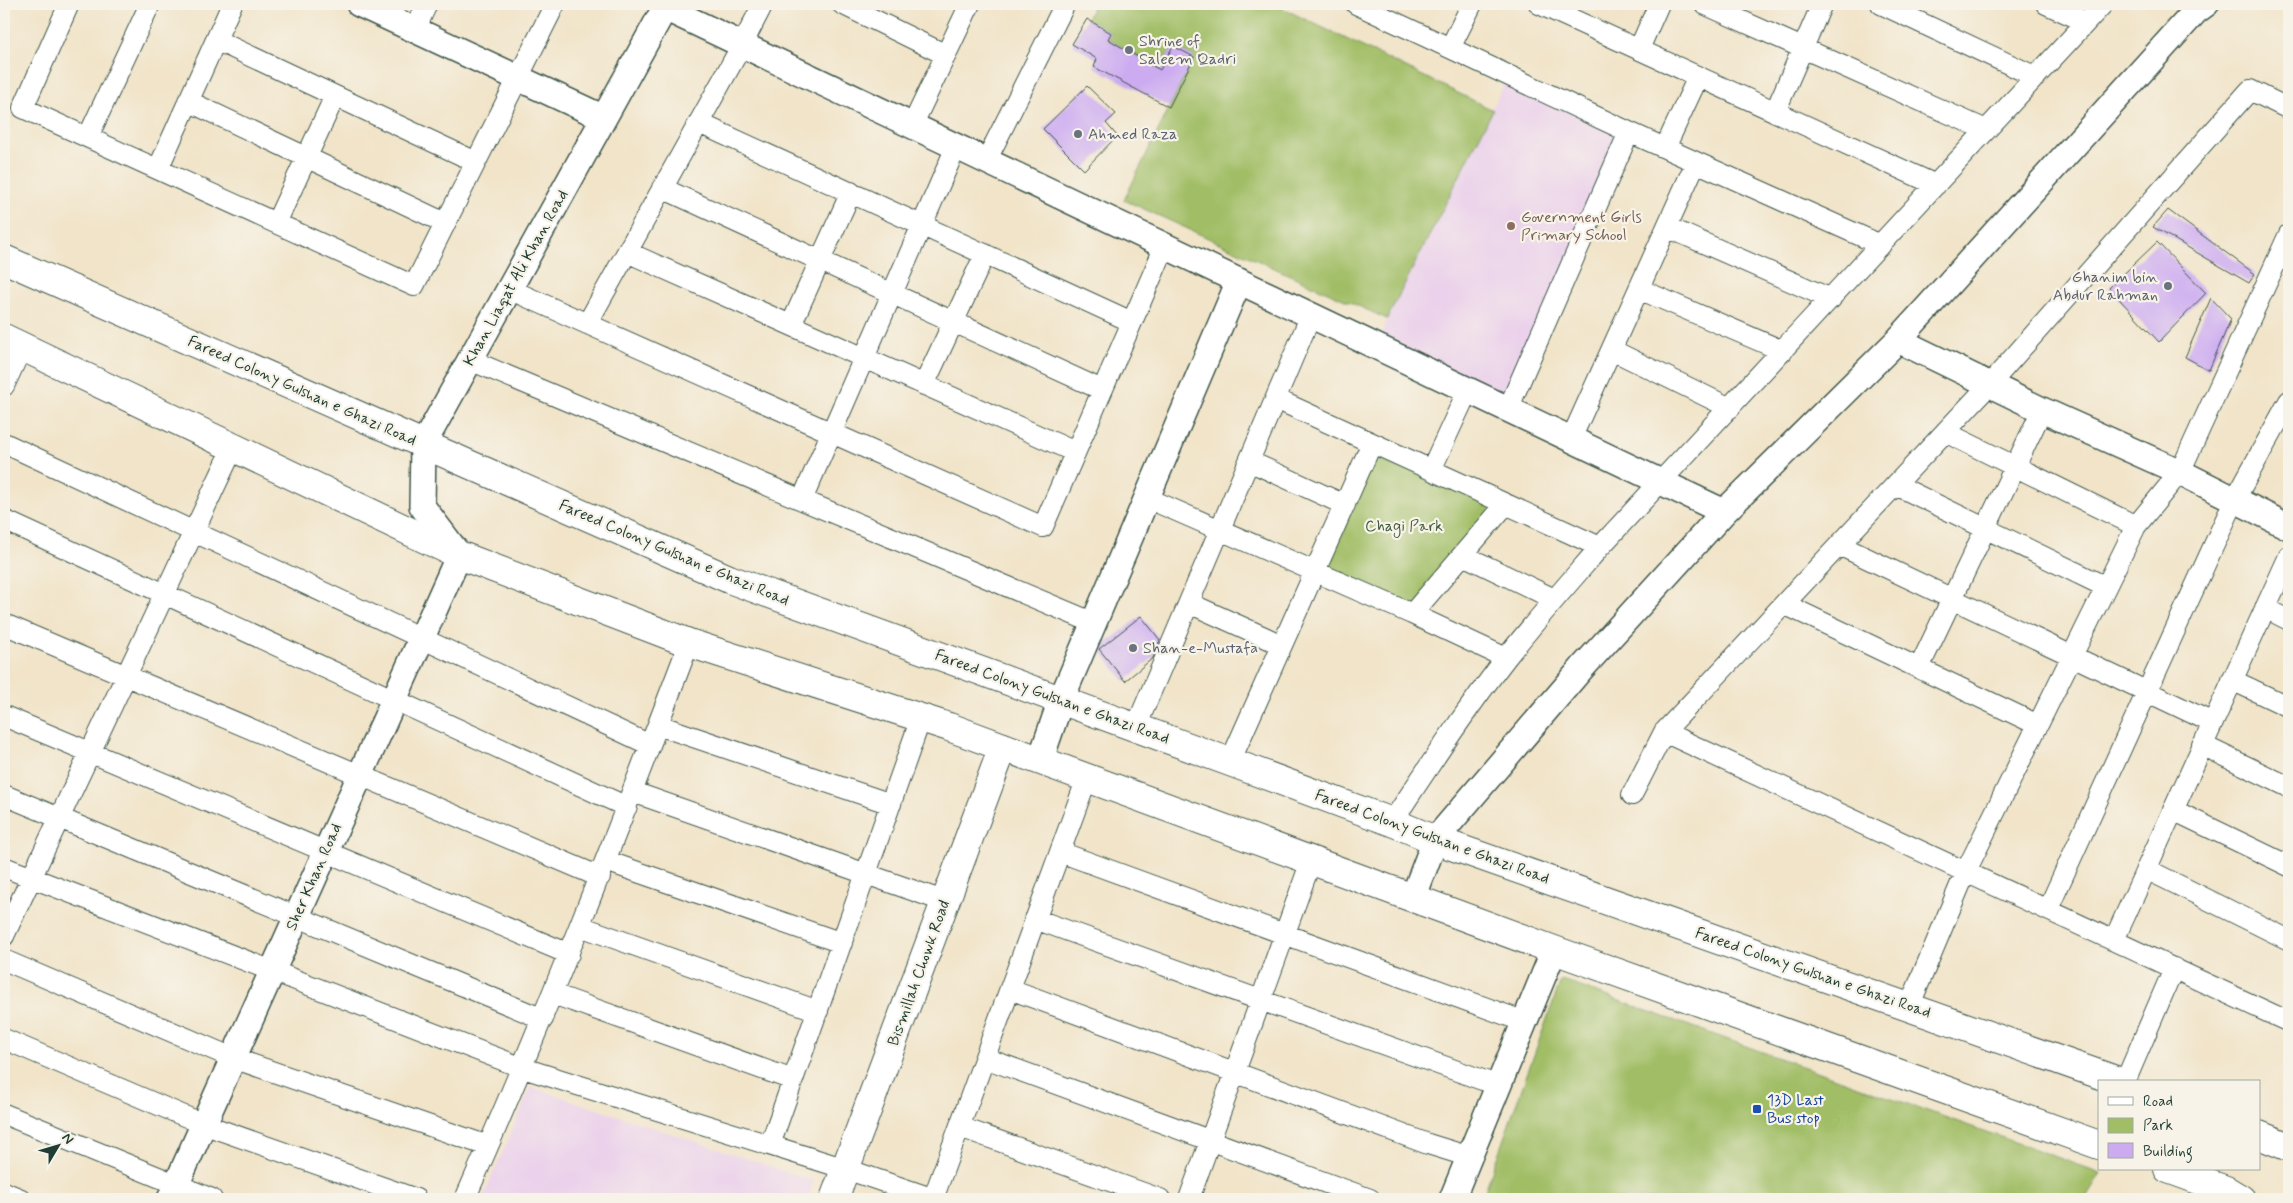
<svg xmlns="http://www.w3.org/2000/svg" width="2293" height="1203" viewBox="0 0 2293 1203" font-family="Mynerve,sans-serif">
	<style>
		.built { fill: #ebd1eb }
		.green { fill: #a1be66; stroke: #607e4d }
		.building { fill: #ccabf1 }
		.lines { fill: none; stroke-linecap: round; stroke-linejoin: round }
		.minor-casing { stroke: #3e564a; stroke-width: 22 }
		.tertiary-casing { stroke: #3e564a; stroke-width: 28 }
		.secondary-casing { stroke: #3e564a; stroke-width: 30 }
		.primary-casing { stroke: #3e564a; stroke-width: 30 }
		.minor { stroke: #fff; stroke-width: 20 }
		.tertiary { stroke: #fff; stroke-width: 25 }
		.secondary { stroke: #fff; stroke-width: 28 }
		.primary { stroke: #fff; stroke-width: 28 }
		.worship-dot { fill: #6b7280; stroke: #f7f3e8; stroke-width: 2 }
		.education-dot { fill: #8d6e63; stroke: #f7f3e8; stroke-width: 2 }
		.transit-dot { fill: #1a4fb4; stroke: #f7f3e8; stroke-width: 2 }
		.labels { text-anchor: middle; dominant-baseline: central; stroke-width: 4.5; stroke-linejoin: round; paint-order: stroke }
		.worship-label { font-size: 16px; fill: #5b616d; stroke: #f7f3e8; text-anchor: start }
		.education-label { font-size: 16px; fill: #785e54; stroke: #f7f3e8; text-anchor: start }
		.street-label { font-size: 16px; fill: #1f3d34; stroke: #f7f3e8 }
		.park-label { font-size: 16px; fill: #405d40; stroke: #f7f3e8 }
		.transit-label { font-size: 16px; fill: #164399; stroke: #f7f3e8; text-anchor: start }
	</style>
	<rect width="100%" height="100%" fill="#f7f3e8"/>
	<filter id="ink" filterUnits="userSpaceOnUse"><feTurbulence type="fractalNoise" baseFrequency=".02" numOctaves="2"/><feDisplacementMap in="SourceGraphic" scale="10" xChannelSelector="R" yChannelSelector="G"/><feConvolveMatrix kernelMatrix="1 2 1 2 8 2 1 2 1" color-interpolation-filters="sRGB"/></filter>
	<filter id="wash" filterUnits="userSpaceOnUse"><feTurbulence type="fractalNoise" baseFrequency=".0096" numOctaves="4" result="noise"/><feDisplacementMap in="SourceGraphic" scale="20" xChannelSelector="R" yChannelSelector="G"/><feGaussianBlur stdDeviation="1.12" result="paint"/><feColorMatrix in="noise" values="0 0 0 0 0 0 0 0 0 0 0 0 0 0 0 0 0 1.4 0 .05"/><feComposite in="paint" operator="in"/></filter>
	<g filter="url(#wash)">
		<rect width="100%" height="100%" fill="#f1e4c9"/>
		<path class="built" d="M1508,76L1629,132L1508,409L1378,347L1387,319Z
			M531,1087L814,1181L808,1199H482Z"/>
		<path class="green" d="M1094,4H1274L1493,110L1387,319L1124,200L1194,57L1173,46L1160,70L1108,39L1111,33L1087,19Z
			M1372,443L1506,504L1412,614L1316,572Z
			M1561,980L2101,1173L2085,1199H1482Z"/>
		<g id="blocks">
			<path class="building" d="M1087,19L1111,33L1108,39L1160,70L1173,46L1194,57L1169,107L1094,67L1097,59L1072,44Z
				M1087,86L1116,114L1106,123L1117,136L1084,170L1043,129Z
				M2168,210L2255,274L2249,283L2153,227Z
				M2157,242L2206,293L2159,342L2109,288Z
				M2211,298L2231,319L2209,370L2185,357Z
				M1141,616L1160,640L1153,658L1125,681L1099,649Z"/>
		</g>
	</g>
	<g filter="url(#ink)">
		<use href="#blocks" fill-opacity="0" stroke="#3e564a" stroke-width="1"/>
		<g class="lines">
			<defs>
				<path id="minor" d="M69,4L23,108L414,286L555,4
					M842,4L946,55
					M1356,4L1629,132L1881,245
					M1539,4L1936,185
					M1704,4L1986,130
					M1881,4L2036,77
					M2046,4L2086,22
					M415,30L427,4
					M216,40L476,162
					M1450,48L1472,4
					M1639,49L1659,4
					M188,101L445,223
					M1775,112L1822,4
					M699,123L1132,322
					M912,126L970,4
					M88,137L150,4
					M1665,148L1698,77
					M986,161L1065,4
					M158,169L232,4
					M662,188L1102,390
					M276,223L335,96
					M1667,227L1831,299
					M627,252L1075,452
					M509,289L1043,527L1165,246
					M1639,289L1783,351
					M587,324L742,45L763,4
					M791,325L851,192
					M1612,350L1730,408
					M470,360L1094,623
					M924,385L985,254
					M4,386L22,347
					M1276,399L1600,547
					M1508,409L1629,132
					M1945,432L2136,526
					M1571,439L1696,162
					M4,443L650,745
					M1249,461L1345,505
					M1431,470L1468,390
					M1896,485L2106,587
					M1147,498L1412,614L1506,658
					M802,500L956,147
					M4,520L627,807
					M1839,545L2213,723
					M1463,555L1554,599
					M1189,603L1282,645
					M1784,604L2038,725
					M2265,608L2289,620
					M1412,614L1506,504
					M4,624L600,877
					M1919,668L2042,410
					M2232,680L2289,707
					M4,716L569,954
					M658,725L891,804
					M1136,727L1311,315
					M1664,732L2289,1022
					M2202,745L2289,787
					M1230,762L1372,443
					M633,792L946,902
					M4,795L543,1019
					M1632,795L1664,732L1990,384L2250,90L2289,109
					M2173,810L2289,866
					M1392,822C1429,766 1465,711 1506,658C1536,620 1568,584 1600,547L2103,4
					M1060,852L1525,1022
					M606,861L842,943
					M4,867L523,1068L846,1169L934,1199
					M2146,869L2289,940
					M2048,909L2234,501L2289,401
					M1035,919L1499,1086
					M580,926L818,1011
					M4,936L233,448
					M2114,940L2289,556
					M4,960L233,1058L488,1146
					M1010,989L1428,1144L1470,1157
					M553,994L793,1080
					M1909,1007L1966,871L2136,526L2180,472L2289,234
					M4,1039L203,1124L416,1199
					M985,1058L1370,1199
					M2125,1082L2174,968
					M4,1114L212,1199
					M960,1127L1160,1199
					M770,1145L921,718
					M4,1192L21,1199
					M465,1199C546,1016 618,830 689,643
					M933,1199L1087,778
					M1189,1199L1311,861"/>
				<path id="tertiary" d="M359,4L604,118
					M665,8L1724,512
					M1898,340L2042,410L2180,472L2289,527
					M1040,761L1061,700L1239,281
					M1413,898L1435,840L1582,668L1724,512L1898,340L2195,12L2206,4
					M170,1199L459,555L422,506L423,445L667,4
					M1452,1199L1554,950"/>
				<path id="secondary" d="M834,1199L1003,747"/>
				<path id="primary" d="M4,259L729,579L1230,762L1392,822L1435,840L2121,1082
					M4,338L459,555L689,643L949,727L1554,950L2099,1145
					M2259,1135L2289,1147
					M2168,1169L2226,1190L2241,1199"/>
			</defs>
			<use href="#minor" class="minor-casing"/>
			<use href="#tertiary" class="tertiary-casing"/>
			<use href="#secondary" class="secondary-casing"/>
			<use href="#primary" class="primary-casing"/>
			<use href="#minor" class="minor"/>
			<use href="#tertiary" class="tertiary"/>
			<use href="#secondary" class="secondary"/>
			<use href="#primary" class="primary"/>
		</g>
	</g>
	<g class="worship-dot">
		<circle cx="1129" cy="50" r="5"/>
		<circle cx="1078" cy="134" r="5"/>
		<circle cx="2168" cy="286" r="5"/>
		<circle cx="1133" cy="648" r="5"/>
	</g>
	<circle class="education-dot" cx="1511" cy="226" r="5"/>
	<rect class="transit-dot" x="1752" y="1104" width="10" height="10" rx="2.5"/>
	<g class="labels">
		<g class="worship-label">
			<text x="1139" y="41">Shrine of<tspan x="1139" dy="18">Saleem Qadri</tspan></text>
			<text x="1088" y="134">Ahmed Raza</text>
			<text x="2158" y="277" text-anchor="end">Ghanim bin<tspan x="2158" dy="18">Abdur Rahman</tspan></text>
			<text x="1143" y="648">Shan-e-Mustafa</text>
		</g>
		<g class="education-label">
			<text x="1521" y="217">Government Girls<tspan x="1521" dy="18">Primary School</tspan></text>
		</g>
		<g class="street-label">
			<text transform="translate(516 278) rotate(-61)">Khan Liaqat Ali Khan Road</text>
			<text transform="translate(302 391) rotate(24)">Fareed Colony Gulshan e Ghazi Road</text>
			<text transform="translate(674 553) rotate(23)">Fareed Colony Gulshan e Ghazi Road</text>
			<text transform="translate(1052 697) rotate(20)">Fareed Colony Gulshan e Ghazi Road</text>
			<text transform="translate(1432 837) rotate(20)">Fareed Colony Gulshan e Ghazi Road</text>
			<text transform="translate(314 877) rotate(-66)">Sher Khan Road</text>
			<text transform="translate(919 973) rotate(-70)">Bismillah Chowk Road</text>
			<text transform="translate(1813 973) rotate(19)">Fareed Colony Gulshan e Ghazi Road</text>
		</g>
		<g class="park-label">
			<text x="1404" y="526">Chagi Park</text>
		</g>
		<g class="transit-label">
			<text x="1767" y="1100">13D Last<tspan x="1767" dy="18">Bus stop</tspan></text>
		</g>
	</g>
	<rect width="2293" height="1203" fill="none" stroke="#f7f3e8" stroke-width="20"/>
	<rect x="2098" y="1080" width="162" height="90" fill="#f7f3e8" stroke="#a1aaa0"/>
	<rect x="2108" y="1097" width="25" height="8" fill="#ffffff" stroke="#a1aaa0"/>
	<text x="2143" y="1106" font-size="15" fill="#1f3d34">Road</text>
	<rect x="2108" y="1118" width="25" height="15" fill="#a1be66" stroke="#a1aaa0"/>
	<text x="2143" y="1130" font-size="15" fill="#1f3d34">Park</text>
	<rect x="2108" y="1143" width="25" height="15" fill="#ccabf1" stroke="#a1aaa0"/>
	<text x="2143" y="1156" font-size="15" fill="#1f3d34">Building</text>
	<g transform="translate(58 1146) rotate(52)" stroke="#f7f3e8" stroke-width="4" paint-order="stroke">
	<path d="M0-4L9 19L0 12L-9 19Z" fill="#1f3d34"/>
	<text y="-8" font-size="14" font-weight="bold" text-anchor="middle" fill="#1f3d34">N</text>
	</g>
</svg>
